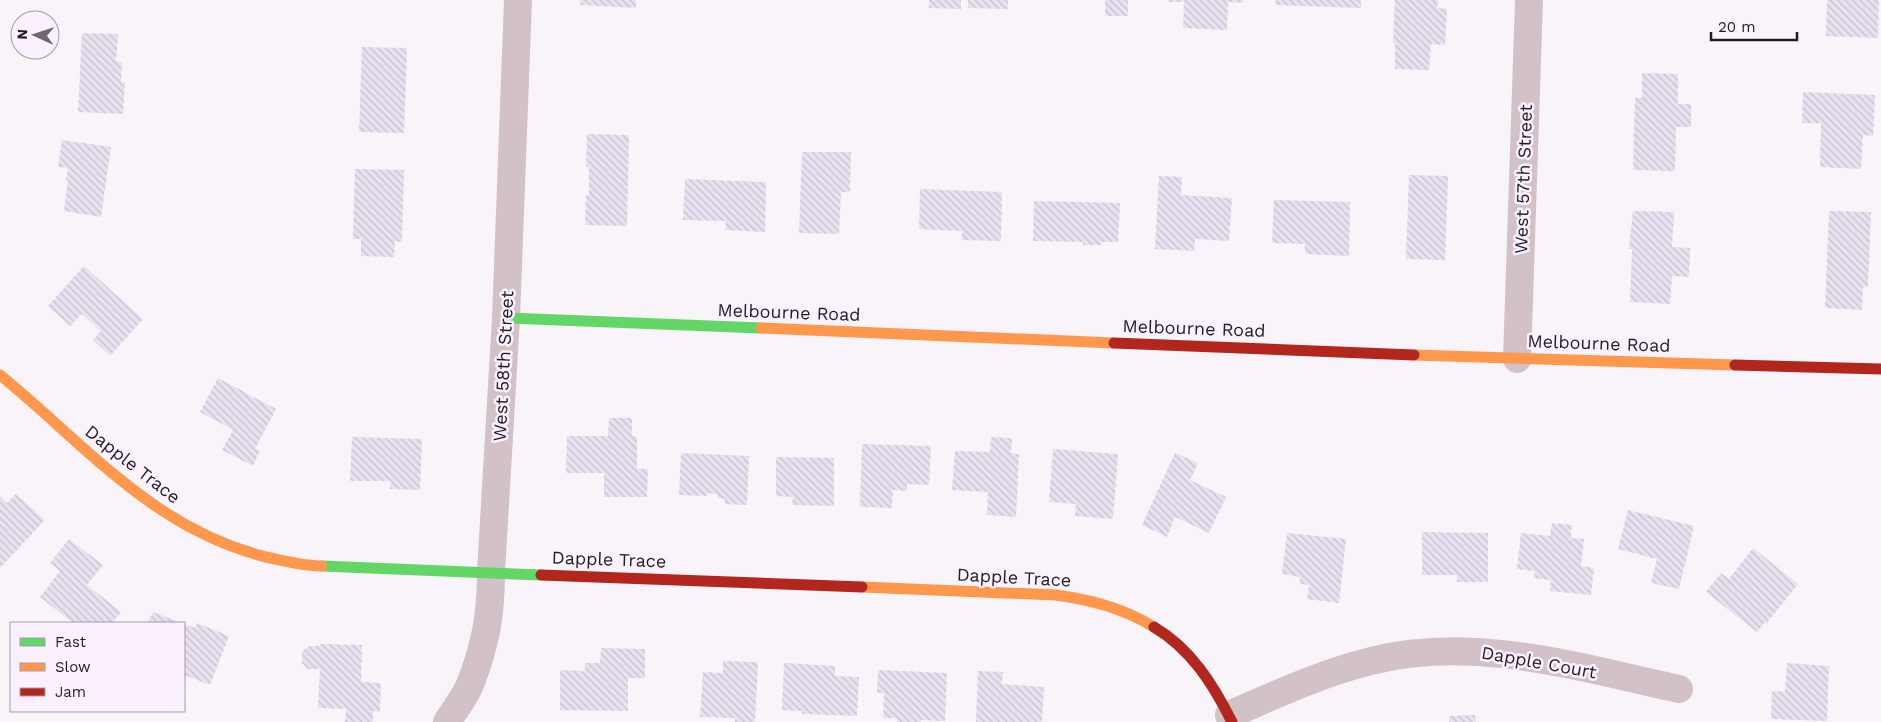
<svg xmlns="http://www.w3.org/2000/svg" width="1881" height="722" viewBox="0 0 1881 722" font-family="'Work Sans',sans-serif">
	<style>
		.building { fill: url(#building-back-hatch) }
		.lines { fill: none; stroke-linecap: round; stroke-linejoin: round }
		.street { stroke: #d2c1c6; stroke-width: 28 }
		.fast { stroke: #63d668; stroke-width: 11 }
		.slow { stroke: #ff974d; stroke-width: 11 }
		.jam { stroke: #b3261e; stroke-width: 11 }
		.labels { text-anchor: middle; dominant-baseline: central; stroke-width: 5; stroke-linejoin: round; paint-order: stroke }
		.street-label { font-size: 18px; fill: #211c24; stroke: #faf0fe }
	</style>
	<defs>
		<pattern id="building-back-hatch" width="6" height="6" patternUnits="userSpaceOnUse" patternTransform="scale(1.25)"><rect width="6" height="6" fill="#e9e0f0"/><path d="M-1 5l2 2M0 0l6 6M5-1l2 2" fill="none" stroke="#c8c0ce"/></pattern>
	</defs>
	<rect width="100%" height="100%" fill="#f9f4fa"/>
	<path class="building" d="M581,0H636V8L580,5Z
		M929,0H961V9L929,8Z
		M968,0H1008V9L968,8Z
		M1105,0H1128V16H1105Z
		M1168,0H1243V3L1228,2L1227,30L1183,28L1184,2H1168Z
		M1276,0H1361V8L1276,5Z
		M1395,0H1438L1437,8L1447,9L1445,45L1431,44L1429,70L1395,69V43H1393Z
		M1827,0H1879L1878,38L1826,36Z
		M82,33L118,34L116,61L122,62L121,82H125L123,114L78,112Z
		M362,47L407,48L404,133L359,132Z
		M1642,73L1678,74V104H1691V127H1676L1675,171L1633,170L1635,98H1642Z
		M1803,92L1875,95L1873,136L1863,135L1861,169L1820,167L1821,123H1802Z
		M587,134L629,135L627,226L585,225L586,195H589V167H586Z
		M62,140L111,147L101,217L64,211L68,180H66L68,168L58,167Z
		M802,152H851L850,192H841L839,234L799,233Z
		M355,169L404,170L402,242L395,241L394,257L361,256V239H353Z
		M1409,175L1448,176L1445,260L1406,259Z
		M1159,176L1182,177L1181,195L1232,198L1229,241L1195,239L1194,251L1155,249Z
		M685,179L766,182L765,232L725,230L726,221L683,220Z
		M920,189L1002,192L1001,241L962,240V231L919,229Z
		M1274,200L1350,202L1349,256L1305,254V244L1272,243Z
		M1034,201L1120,203L1118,242H1101V245H1083V242L1033,241Z
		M1633,211L1674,212L1672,247L1690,248L1689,277L1672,276L1670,304L1630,302L1632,249H1629Z
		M1829,211L1871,212L1868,287H1863L1862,310L1825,308Z
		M84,266L143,319L110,356L93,340L101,331L82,314L70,326L48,306Z
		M218,378L276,409L255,449L260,451L253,466L222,450L233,430L200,412Z
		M609,418H632V436H637V469H648L647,497H604V473H566L567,436H608Z
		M352,437L422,439L420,490L390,489L391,481H350Z
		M991,437L1012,438L1011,453L1019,454L1016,517L987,515L988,492L952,490L955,451L990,452Z
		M862,444L931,446L929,485L907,484V491L893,490L892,508L860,507Z
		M1053,449L1118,454L1113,519L1075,516L1076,504L1049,502Z
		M681,453L749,456L747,505L725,504V499L717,498V494L707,493V496L679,495Z
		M1175,453L1198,463L1190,480L1226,497L1209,533L1175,517L1167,537L1142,525Z
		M776,457L834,458V506L792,505L793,497L776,496Z
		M16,494L45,520L0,568V496L7,503Z
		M1628,510L1694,526L1679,589L1651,583L1657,559L1618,549Z
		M1552,523L1572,525L1571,538L1584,539L1581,566L1594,568L1591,595L1550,591L1551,580L1534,578L1535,571L1517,569L1521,533L1550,536Z
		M1422,532L1488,533V582H1457V575H1422Z
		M1287,533L1346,539L1339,603L1307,599L1309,585L1300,584V577L1282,574Z
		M69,539L103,565L87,585L121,612L112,623H73L40,597L60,571L50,563Z
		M1753,548L1798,584L1766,624L1765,622L1757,632L1706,592L1721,573L1729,579Z
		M153,612L182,623H148Z
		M197,623L229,636L210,685L184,675V624L195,628Z
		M320,644L362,645L361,682L381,683L380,712L373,711V722H345L346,709L318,708L320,669H308L302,663V651L310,646H320Z
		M601,648L645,649V678H628V711L560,710V670L585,671V663H600Z
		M723,661L758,662L755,722H735V718L700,717L703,672L723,673Z
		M784,663L835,666V676L859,677L857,716L802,714V711L782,710Z
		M1787,663L1829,666L1827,721L1771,719L1772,691L1785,692Z
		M878,670L947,673L945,721L921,720V722H897V718H883L884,693H877Z
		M978,671L1003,672L1002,684L1044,687L1042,722H976Z
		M1475,715L1476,722H1449V716Z"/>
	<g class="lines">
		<path class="street" d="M1517,359L1529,0
			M1229,715C1275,695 1322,673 1371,661C1475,635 1577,667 1679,689
			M447,722C455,709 466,696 471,682C486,643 491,613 491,572L506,318L518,0"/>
		<path class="fast" d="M506,318L761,328
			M322,566L541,575"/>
		<path class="slow" d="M761,328L1114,343
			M1414,355L1735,365
			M0,375C86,445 153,529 266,557C285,561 303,566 322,566
			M862,587L1056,595C1091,600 1123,608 1154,627"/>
		<path class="jam" d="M1114,343L1414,355
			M1735,365L1881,369
			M541,575L862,587
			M1154,627C1191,649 1213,684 1232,722"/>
	</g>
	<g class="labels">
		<g class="street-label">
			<text transform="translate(1523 179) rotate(-88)">West 57th Street</text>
			<text transform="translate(789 312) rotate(2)">Melbourne Road</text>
			<text transform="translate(1194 328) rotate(2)">Melbourne Road</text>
			<text transform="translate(1599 343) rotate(2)">Melbourne Road</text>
			<text transform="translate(503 366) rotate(-87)">West 58th Street</text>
			<text transform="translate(133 464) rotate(38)">Dapple Trace</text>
			<text transform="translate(609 559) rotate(2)">Dapple Trace</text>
			<text transform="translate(1014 577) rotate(3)">Dapple Trace</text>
			<text transform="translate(1539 662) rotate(10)">Dapple Court</text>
		</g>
	</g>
	<rect x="10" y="622" width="175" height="90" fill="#faf0fe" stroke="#a39ba7"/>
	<rect x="20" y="638" width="25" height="8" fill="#63d668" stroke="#a39ba7"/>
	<text x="55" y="647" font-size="15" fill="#211c24">Fast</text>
	<rect x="20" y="663" width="25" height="8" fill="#ff974d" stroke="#a39ba7"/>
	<text x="55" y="672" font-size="15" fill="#211c24">Slow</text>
	<rect x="20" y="688" width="25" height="8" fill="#b3261e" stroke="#a39ba7"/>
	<text x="55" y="697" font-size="15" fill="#211c24">Jam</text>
	<g transform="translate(35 35) rotate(273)"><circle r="24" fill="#faf0fe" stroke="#a39ba7"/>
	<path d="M0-4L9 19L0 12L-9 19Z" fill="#6d686f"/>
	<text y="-8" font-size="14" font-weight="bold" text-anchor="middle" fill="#211c24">N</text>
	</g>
	<path d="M1711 32v8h86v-8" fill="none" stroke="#211c24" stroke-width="2.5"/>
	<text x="1718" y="32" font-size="15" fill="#211c24" stroke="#faf0fe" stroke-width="4" paint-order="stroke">20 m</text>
</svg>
